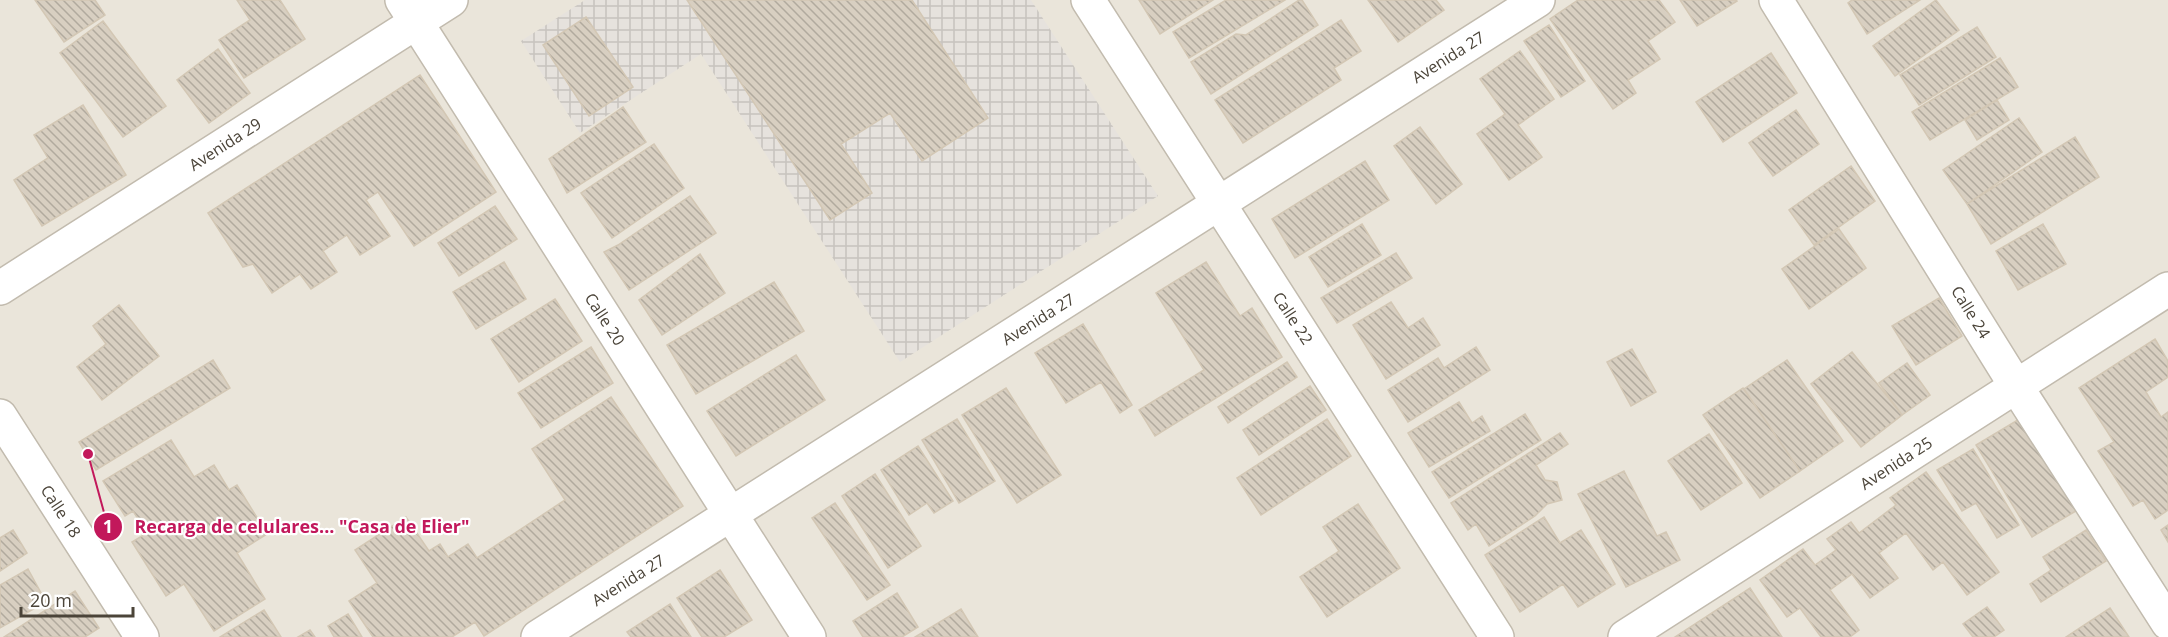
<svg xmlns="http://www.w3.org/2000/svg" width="2168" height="637" viewBox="0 0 2168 637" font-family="'Open Sans',sans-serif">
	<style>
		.residential { fill: #eae5da }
		.industrial { fill: url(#industrial-grid) }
		.building { fill: url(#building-back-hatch); stroke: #d3c7b4; stroke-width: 1.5 }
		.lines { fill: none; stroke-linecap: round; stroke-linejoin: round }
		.minor-casing { stroke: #c2bbae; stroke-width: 36 }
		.minor { stroke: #fff; stroke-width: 33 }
		.labels { text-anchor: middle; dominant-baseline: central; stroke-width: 4.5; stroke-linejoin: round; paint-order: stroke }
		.street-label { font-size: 16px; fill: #4b4439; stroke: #fff }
		.leader { fill: none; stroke: #c2185b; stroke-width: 2 }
		.callout-dot { fill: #c2185b; stroke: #fff; stroke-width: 2 }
		.mark-label { font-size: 18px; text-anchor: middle; font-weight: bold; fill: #fff }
		.callout-label { font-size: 18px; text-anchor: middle; font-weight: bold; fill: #c2185b; stroke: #fff; stroke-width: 4.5; stroke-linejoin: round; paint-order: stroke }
	</style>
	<defs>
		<pattern id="industrial-grid" width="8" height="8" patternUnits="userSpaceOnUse" patternTransform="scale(1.5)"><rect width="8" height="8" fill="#e6e2dd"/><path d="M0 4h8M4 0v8" fill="none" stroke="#c7c3be"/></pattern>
		<pattern id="building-back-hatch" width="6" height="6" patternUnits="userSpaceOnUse" patternTransform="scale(1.5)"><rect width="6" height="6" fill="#d8cfc1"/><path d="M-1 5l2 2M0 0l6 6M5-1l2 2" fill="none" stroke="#b1aa9e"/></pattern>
	</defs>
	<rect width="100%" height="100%" fill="#f6f3ec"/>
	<path class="residential" d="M0,0H2168V637H0Z"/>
	<path class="industrial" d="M585,0H1031L1158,196L900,362L701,54L580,133L521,41Z"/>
	<path class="building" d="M35,0H95L105,15L64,42Z
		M237,0H280L305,39L244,78L219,40L250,20Z
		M687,0H912L988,118L922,161L890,113L841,144L872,193L830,220Z
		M1139,0H1213L1160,34Z
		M1226,0H1285L1189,58L1173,32Z
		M1299,0H1302L1318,25L1211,94L1191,62L1236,34L1246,35Z
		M1368,0H1436L1444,10L1398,42Z
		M1578,0H1659L1675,22L1648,41L1660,59L1628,80L1636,93L1613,109L1550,19Z
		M1680,0H1736L1737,1L1697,26Z
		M1852,0H1920L1867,34L1848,3Z
		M1936,0L1959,30L1895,76L1873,46Z
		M586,17L633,87L589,116L543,45Z
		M1341,20L1361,51L1334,68L1341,80L1243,143L1215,100Z
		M103,21L166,106L123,137L60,53Z
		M1549,25L1585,81L1561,97L1524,41Z
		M1977,27L1996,57L1919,105L1900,75Z
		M218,49L250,93L209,123L177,80Z
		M1520,51L1554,99L1518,125L1542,157L1509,180L1477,134L1505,114L1480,79Z
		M1771,53L1797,93L1723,142L1696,102Z
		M2000,58L2018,87L1930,140L1912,112Z
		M420,75L496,192L414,246L378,192L366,200L390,236L360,255L347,235L323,251L337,272L311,289L300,274L272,293L253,264L243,267L208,213Z
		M1997,100L2009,120L1977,140L1965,120Z
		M83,105L126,175L42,226L14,180L48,158L34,135Z
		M623,107L646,142L567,193L549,159Z
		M1796,110L1819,144L1773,176L1749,143Z
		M2019,118L2042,152L1967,204L1943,170Z
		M1420,127L1462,184L1436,204L1394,146Z
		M2075,137L2099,177L1991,244L1967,204Z
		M654,144L684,188L612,238L581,193Z
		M1365,161L1389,200L1295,258L1272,219Z
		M1851,166L1875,201L1814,245L1789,210Z
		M690,196L716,233L629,290L604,252L618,245Z
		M495,206L517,239L459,276L438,243Z
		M1362,224L1381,255L1328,287L1309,257Z
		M2043,224L2066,264L2018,290L1996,251Z
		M1839,229L1866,268L1809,309L1782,269Z
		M1396,253L1412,278L1337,323L1321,298Z
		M700,254L725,293L662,335L639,300Z
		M504,262L526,299L476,329L453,292Z
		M1206,262L1240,316L1252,308L1282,357L1155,436L1139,410L1204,370L1156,293Z
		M774,282L804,331L696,394L667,345Z
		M1939,298L1962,336L1916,365L1892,326Z
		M555,299L582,341L519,382L491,339Z
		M1391,302L1408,328L1423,318L1440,345L1386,379L1353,325Z
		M119,305L159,356L102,400L77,367L106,344L93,326Z
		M1083,324L1132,405L1120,413L1101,382L1066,403L1035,353Z
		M2155,339L2168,361V377L2146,392L2161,417L2168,412V510L2155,519L2143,500L2133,506L2098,451L2114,442L2079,388Z
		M591,347L613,383L541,428L518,393Z
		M1476,347L1490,370L1408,422L1388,390L1438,358L1444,368Z
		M1632,349L1656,392L1631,406L1607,362Z
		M1852,352L1902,415L1861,447L1811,384Z
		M796,355L825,400L736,456L707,411Z
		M213,360L230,388L96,470L79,442Z
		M1787,360L1843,441L1800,471L1744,389Z
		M1287,362L1297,377L1228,423L1218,407Z
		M1907,363L1930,395L1902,415L1879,383Z
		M1310,386L1326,410L1259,455L1243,430Z
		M1006,388L1061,475L1017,503L962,415Z
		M1743,388L1800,471L1760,498L1703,415Z
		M611,397L683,506L484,636L475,622L452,637H373L349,601L377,583L355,550L406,517L429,551L440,544L448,557L468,544L477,558L565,500L532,449Z
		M1459,402L1472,423L1482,416L1490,431L1429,467L1408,433Z
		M1525,414L1541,440L1449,498L1432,472Z
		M2021,418L2076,511L2032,537L1976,445Z
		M957,419L995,481L959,503L922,440Z
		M1327,419L1351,456L1261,515L1237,478Z
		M1560,433L1568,444L1536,465L1545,480L1557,482L1562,500L1547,504L1535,516L1489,546L1476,524L1468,530L1451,503Z
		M1709,434L1742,483L1701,510L1668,461Z
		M171,440L194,477L214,465L229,490L237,485L267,534L237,553L265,599L214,631L184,584L166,596L132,542L147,533L133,511L125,516L103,481Z
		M918,446L953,501L934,513L927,503L909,515L881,470Z
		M1973,449L2019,525L1997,538L1976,503L1962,511L1937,470Z
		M1624,471L1657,536L1666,532L1680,560L1626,587L1578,494Z
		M1926,472L1999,572L1967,595L1943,562L1933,570L1906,533L1879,553L1898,578L1870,598L1852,574L1830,590L1859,630L1850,637H1821L1800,608L1787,617L1760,580L1803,549L1815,565L1836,550L1827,539L1851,522L1859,533L1896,505L1890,498Z
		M875,474L921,546L888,568L842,496Z
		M835,503L890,585L867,600L812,518Z
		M1358,504L1400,568L1327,617L1300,577L1339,551L1323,527Z
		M1544,517L1560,543L1581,530L1615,584L1578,607L1563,584L1520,612L1485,555Z
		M2168,525V542L2161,530Z
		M13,530L27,553L0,571V538Z
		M2086,530L2106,561L2041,602L2030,584L2051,570L2043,557Z
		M28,569L46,602L0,628V585Z
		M720,570L752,620L724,637H702L677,598Z
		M1750,588L1782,637H1675Z
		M75,591L99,628L85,637H4Z
		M897,593L918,627L902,637H863L853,621Z
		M670,604L691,637H631L627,632Z
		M1987,607L2004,630L1994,637H1973L1963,624Z
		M2110,608L2129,637H2066Z
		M961,609L978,637H915Z
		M264,610L281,637H220Z
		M348,614L362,637H334L328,626Z
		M310,630L315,637H298Z"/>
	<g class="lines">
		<defs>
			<path id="minor" d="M402,0L809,637
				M1088,0L1497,637
				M1776,0L2016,386L2168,623
				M0,288L451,0
				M0,416L142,637
				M538,637L1538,0
				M1625,637L2168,289"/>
		</defs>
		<use href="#minor" class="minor-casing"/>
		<use href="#minor" class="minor"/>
	</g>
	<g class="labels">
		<g class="street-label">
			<text transform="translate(1448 57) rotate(-32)">Avenida 27</text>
			<text transform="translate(225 144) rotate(-33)">Avenida 29</text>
			<text transform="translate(1971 312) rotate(58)">Calle 24</text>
			<text transform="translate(1293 318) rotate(57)">Calle 22</text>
			<text transform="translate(605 319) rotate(57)">Calle 20</text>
			<text transform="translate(1038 319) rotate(-32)">Avenida 27</text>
			<text transform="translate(1896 463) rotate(-33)">Avenida 25</text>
			<text transform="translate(61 511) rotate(57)">Calle 18</text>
			<text transform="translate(628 580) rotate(-32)">Avenida 27</text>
		</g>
	</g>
	<path class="leader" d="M88 454L108 527"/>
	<g class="callout-dot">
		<circle cx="88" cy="454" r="6"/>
		<circle cx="108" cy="527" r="15"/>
	</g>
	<g class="mark-label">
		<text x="108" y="533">1</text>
	</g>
	<g class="callout-label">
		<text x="302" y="533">Recarga de celulares... "Casa de Elier"</text>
	</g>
	<path d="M21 607v9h112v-9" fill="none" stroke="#4b4439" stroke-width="3"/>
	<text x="30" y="607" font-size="18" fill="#4b4439" stroke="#ffffff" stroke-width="4.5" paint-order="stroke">20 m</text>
</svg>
